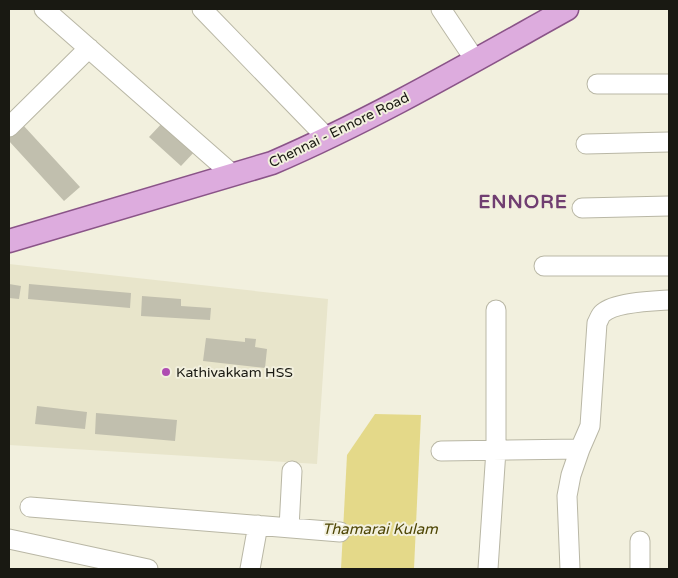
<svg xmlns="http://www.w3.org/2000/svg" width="678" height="578" viewBox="0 0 678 578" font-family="'Varela Round',sans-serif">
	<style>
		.built { fill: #e8e5cb }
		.water { fill: #e4d989 }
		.building { fill: #c1bfae }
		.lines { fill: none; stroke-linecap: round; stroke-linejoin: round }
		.minor-casing { stroke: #b9b7a5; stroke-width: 21 }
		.major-casing { stroke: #8a5488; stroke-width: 25 }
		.minor { stroke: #fff; stroke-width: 19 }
		.major { stroke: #ddacde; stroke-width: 22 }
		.poi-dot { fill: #af4cb2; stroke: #f2f0de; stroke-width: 2 }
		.labels { text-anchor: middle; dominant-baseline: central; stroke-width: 4; stroke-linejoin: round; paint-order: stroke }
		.street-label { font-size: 14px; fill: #191912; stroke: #f2f0de }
		.poi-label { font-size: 14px; fill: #191912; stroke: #f2f0de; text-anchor: start }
		.water-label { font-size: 15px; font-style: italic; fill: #4e4605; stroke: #f2f0de }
		.district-label { font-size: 19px; font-weight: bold; letter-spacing: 1px; fill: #703e71; stroke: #f2f0de }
	</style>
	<rect width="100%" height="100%" fill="#f2f0de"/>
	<path class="built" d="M9,264L328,299L317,464L9,445Z"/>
	<path class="water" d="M375,414L421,415L414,569H341L347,455Z"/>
	<path class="building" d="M165,120L197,149L181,166L149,137Z
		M23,125L80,187L64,201L9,141V138Z
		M9,284L21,286L19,299L9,298Z
		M29,284L131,293L130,308L28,299Z
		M142,296L181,299V306L211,308L210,320L141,316Z
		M206,338L245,342V338L256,339L255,347L267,349L265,368L203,361Z
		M37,406L87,412L85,429L35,424Z
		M96,413L177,420L175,441L95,434Z"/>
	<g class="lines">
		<defs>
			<path id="minor" d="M44,9L233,175
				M202,9L327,138
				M441,9L475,60
				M597,84H669
				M9,127L89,48
				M586,144L669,142
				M582,208L669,206
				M544,266H669
				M441,451L580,449
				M30,507L340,532
				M289,528L292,471
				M9,539L148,569
				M250,569L258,525
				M488,569L496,450V310
				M570,569L567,496L571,475L580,449L590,426L597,323C599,320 600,315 603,313C615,302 653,301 669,300
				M640,569V541"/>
			<path id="major" d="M9,241L272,163C374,119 470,63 567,9"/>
		</defs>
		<use href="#minor" class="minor-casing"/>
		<use href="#major" class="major-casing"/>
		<use href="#minor" class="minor"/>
		<use href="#major" class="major"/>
	</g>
	<circle class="poi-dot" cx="166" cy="372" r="5"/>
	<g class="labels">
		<g class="street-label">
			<text transform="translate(339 130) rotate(-26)">Chennai - Ennore Road</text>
		</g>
		<g class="poi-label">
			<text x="176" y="372">Kathivakkam HSS</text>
		</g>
		<g class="water-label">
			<text x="380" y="529">Thamarai Kulam</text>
		</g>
		<g class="district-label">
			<text x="523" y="202">ENNORE</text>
		</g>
	</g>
	<rect width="678" height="578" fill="none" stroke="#191912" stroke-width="20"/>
</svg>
